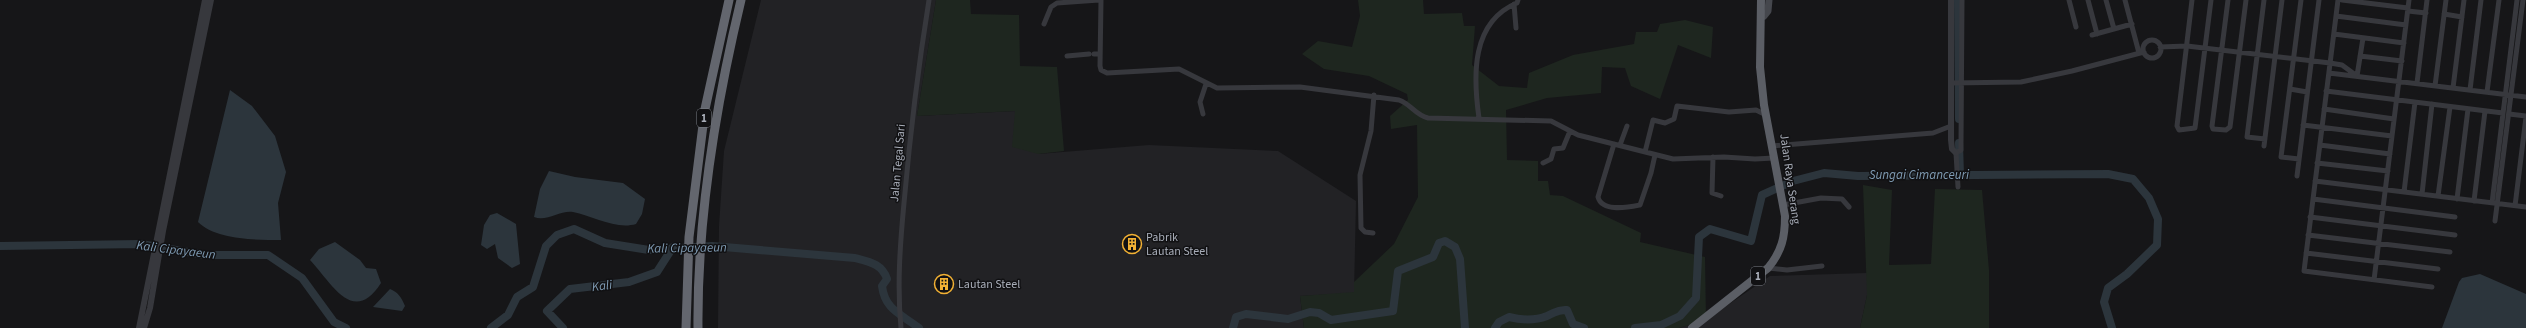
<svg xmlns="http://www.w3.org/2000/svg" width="2526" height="328" viewBox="0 0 2526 328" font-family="'Source Sans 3',sans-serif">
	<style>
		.built { fill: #222225 }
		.green { fill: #1e261f }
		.water { fill: #2c353c }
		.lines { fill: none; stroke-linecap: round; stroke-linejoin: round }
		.river { stroke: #2c353c; stroke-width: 8 }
		.minor { stroke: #37383d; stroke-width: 5 }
		.tertiary { stroke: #37383d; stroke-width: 6 }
		.secondary { stroke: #45474d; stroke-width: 7 }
		.trunk { stroke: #5b5e65; stroke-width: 8 }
		.motorway { stroke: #63666e; stroke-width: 9 }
		.labels { text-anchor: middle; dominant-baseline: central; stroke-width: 3; stroke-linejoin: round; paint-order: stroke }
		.shield { fill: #111113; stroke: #7b7e86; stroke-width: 1 }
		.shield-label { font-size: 11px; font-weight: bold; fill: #a8adb8 }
		.street-label { font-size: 12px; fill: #a8adb8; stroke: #111113 }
		.poi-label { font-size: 12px; fill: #a8adb8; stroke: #111113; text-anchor: start }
		.water-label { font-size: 13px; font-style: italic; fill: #7f9bb3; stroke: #111113 }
	</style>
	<rect width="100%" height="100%" fill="#161618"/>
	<path class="built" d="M761,0H936L917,116L1015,111L1038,154L1149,145L1278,151L1356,201L1354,293L1300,296L1304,328H718L719,226L724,151Z
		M1867,273V295L1860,328H1679L1706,320L1770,276Z"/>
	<path class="green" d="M936,0H970L971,14L1019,15L1020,66L1057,67L1064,151L1038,154L1012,147L1015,111L917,116Z
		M1358,0H1423L1424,14L1462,13L1464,26H1475L1472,65L1499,86L1527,88L1529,73L1573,55L1634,44L1636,32H1657L1660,24L1685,20L1713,27L1711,58L1678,45L1660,99L1631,86L1625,68L1602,67L1601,93L1547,98L1506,110L1507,160L1538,161V181H1548L1550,195L1563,196L1641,233L1640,242L1705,257L1706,320L1679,328H1304L1300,296L1354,292V282L1394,244L1418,197L1417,125L1391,129L1390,116L1408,100L1407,94L1369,76L1324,69L1302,54L1318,41L1352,47L1360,16Z
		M1863,185L1892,190L1889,265L1931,264L1935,189L1982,190L1989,270V328H1860L1867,295Z"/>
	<path class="water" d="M230,90L252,106L275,136L286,172L278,203L281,240C257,240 216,240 198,222Z
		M549,171L575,177L623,183L645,199L642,214L636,224C616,230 593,216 573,212C560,210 547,222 534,217L540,189Z
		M497,213L516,224L520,264L512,268L498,258L495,244L487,249L481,245L484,225L490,215Z
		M335,242L360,260L366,268L376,269L381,283C353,327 331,282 310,260L319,249Z
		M2480,274L2526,294V328H2442L2459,282L2462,278Z
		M390,289C399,293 401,297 405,306L402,311L373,307Z"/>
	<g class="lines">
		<path class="river" d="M1958,0L1959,119
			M1959,143L1960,175
			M0,246L141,244L205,255H268L302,278L334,322L346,328
			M491,328L508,315L517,297L533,287L546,246L557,235L574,229L605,243L649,250L712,246L855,258C870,262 882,264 887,279L882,286C885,310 901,314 919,328
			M563,328L547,311L570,289L629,282L657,272L673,247
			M1233,328L1236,317L1246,314L1288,319L1310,312L1319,313L1331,320L1393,311L1398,271L1433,257L1439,243L1445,241L1455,247L1460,259L1465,328
			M1495,328L1499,322L1509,317C1521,320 1534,321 1547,316C1555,313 1557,309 1567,310L1573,324L1584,328
			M1635,328L1661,325L1680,316L1696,298L1699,237L1710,229L1751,241L1762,195L1793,181L1824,173L1858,176L2108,174L2133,179L2149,198L2158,219L2157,245L2127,274L2108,288L2104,302L2112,328"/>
		<path class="minor" d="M1101,0L1100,66L1101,70L1107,73L1179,69L1217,88L1300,87L1399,100C1411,104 1415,115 1428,118L1551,121L1578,135L1673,159L1724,157L1755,159L1774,158
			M2069,0L2076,27
			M2088,0L2097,34
			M2106,0L2114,29
			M2125,0L2139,53
			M2192,0L2177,126L2179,130L2195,128L2211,0
			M2228,0L2212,126L2213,129L2226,130L2230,127L2246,0
			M2264,0L2247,137L2265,139
			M2338,0L2304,271L2432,287
			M2342,0L2408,8
			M1514,4L1516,28
			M2408,11L2426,13
			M2444,14L2462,17
			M2336,16L2406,25
			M1044,24L1051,7L1057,3L1099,0
			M2334,34L2404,43
			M2092,35L2132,24
			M2143 49a9 9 0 1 1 18 0a9 9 0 1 1-18 0Z
			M2160,47L2187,46L2330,63L2342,65L2357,76
			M1094,54H1100
			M1067,56L1089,54
			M2360,56L2402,61
			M2329,73L2526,97
			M2357,76L2363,38
			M1951,83L2021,82L2072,71L2144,52
			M2417,83L2427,0
			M2435,86L2446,0
			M2453,88L2464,0
			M2290,89L2307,92
			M2470,90L2481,0
			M2326,91L2503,113
			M2487,92L2499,0
			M2324,109L2394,119
			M1203,114L1200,102L1206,84
			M2509,114L2526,116
			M1479,118C1473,76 1471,22 1517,3L1518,0
			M2303,125L2392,136
			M1614,144L1598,197C1602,213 1630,207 1640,205L1651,173L1655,155
			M1620,145L1627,126
			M2320,145L2390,154
			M1772,146L1933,133L1951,126
			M2264,146L2282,0
			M1645,152L1653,120L1665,123L1674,119L1677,106L1729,112L1756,110L1766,115
			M1713,157L1712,193L1721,196
			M2299,159L2281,157L2301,0
			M1543,163L1551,159L1554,149L1563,148L1570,131
			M2317,163L2388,171
			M2297,176L2319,0
			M2315,181L2526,207
			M1958,187L1956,153L1961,150V143L1962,0
			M2404,192L2415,102
			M2422,194L2432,104
			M2438,196L2450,107
			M2313,199L2455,217
			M2457,199L2468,109
			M2474,201L2485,111
			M2492,203L2517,0
			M1783,205L1821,198L1842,199L1849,207
			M2515,206L2526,117
			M2310,217L2455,235
			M2495,221L2523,0
			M1373,233L1365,232L1361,228L1360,175L1371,131L1374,95
			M2308,235L2450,252
			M2306,253L2438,269
			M1768,268L1787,270L1822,266
			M2374,280L2409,0
			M901,328C897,286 900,245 904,203C910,135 918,68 929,0"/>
		<path class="tertiary" d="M1951,0V140L1952,149L1956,153
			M139,328L205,0
			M144,328L150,308L163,231L211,0"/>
		<path class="secondary" d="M1764,16L1768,11L1769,0"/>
		<path class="trunk" d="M1692,328L1768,268C1782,251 1785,237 1785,216L1764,105L1760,67L1761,0"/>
		<path class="motorway" d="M686,328L689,237L705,109L729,0
			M698,328C697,221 716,104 741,0"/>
	</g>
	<defs>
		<symbol id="building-ring" viewBox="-11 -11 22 22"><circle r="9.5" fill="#111113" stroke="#f2b134" stroke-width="1.5"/><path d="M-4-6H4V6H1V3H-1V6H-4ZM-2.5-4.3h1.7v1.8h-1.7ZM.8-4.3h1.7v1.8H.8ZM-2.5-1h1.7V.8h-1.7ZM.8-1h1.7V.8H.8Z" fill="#f2b134"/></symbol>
	</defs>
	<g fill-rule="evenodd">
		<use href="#building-ring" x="1121" y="233" width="22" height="22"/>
		<use href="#building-ring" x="933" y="273" width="22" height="22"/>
	</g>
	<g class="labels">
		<g class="shield">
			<rect x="697" y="109" width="14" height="18" rx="3"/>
			<rect x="1751" y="267" width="14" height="18" rx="3"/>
		</g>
		<g class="shield-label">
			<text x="704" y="118">1</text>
			<text x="1758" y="276">1</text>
		</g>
		<g class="street-label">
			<text transform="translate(898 163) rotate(-85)">Jalan Tegal Sari</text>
			<text transform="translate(1790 179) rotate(82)">Jalan Raya Serang</text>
		</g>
		<g class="poi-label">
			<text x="1146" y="237">Pabrik<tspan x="1146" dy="14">Lautan Steel</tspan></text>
			<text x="958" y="284">Lautan Steel</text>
		</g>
		<g class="water-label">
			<text x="1919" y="175">Sungai Cimanceuri</text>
			<text transform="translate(687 248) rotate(-1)">Kali Cipayaeun</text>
			<text transform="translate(176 250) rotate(7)">Kali Cipayaeun</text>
			<text transform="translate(602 286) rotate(-7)">Kali</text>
		</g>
	</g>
</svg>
